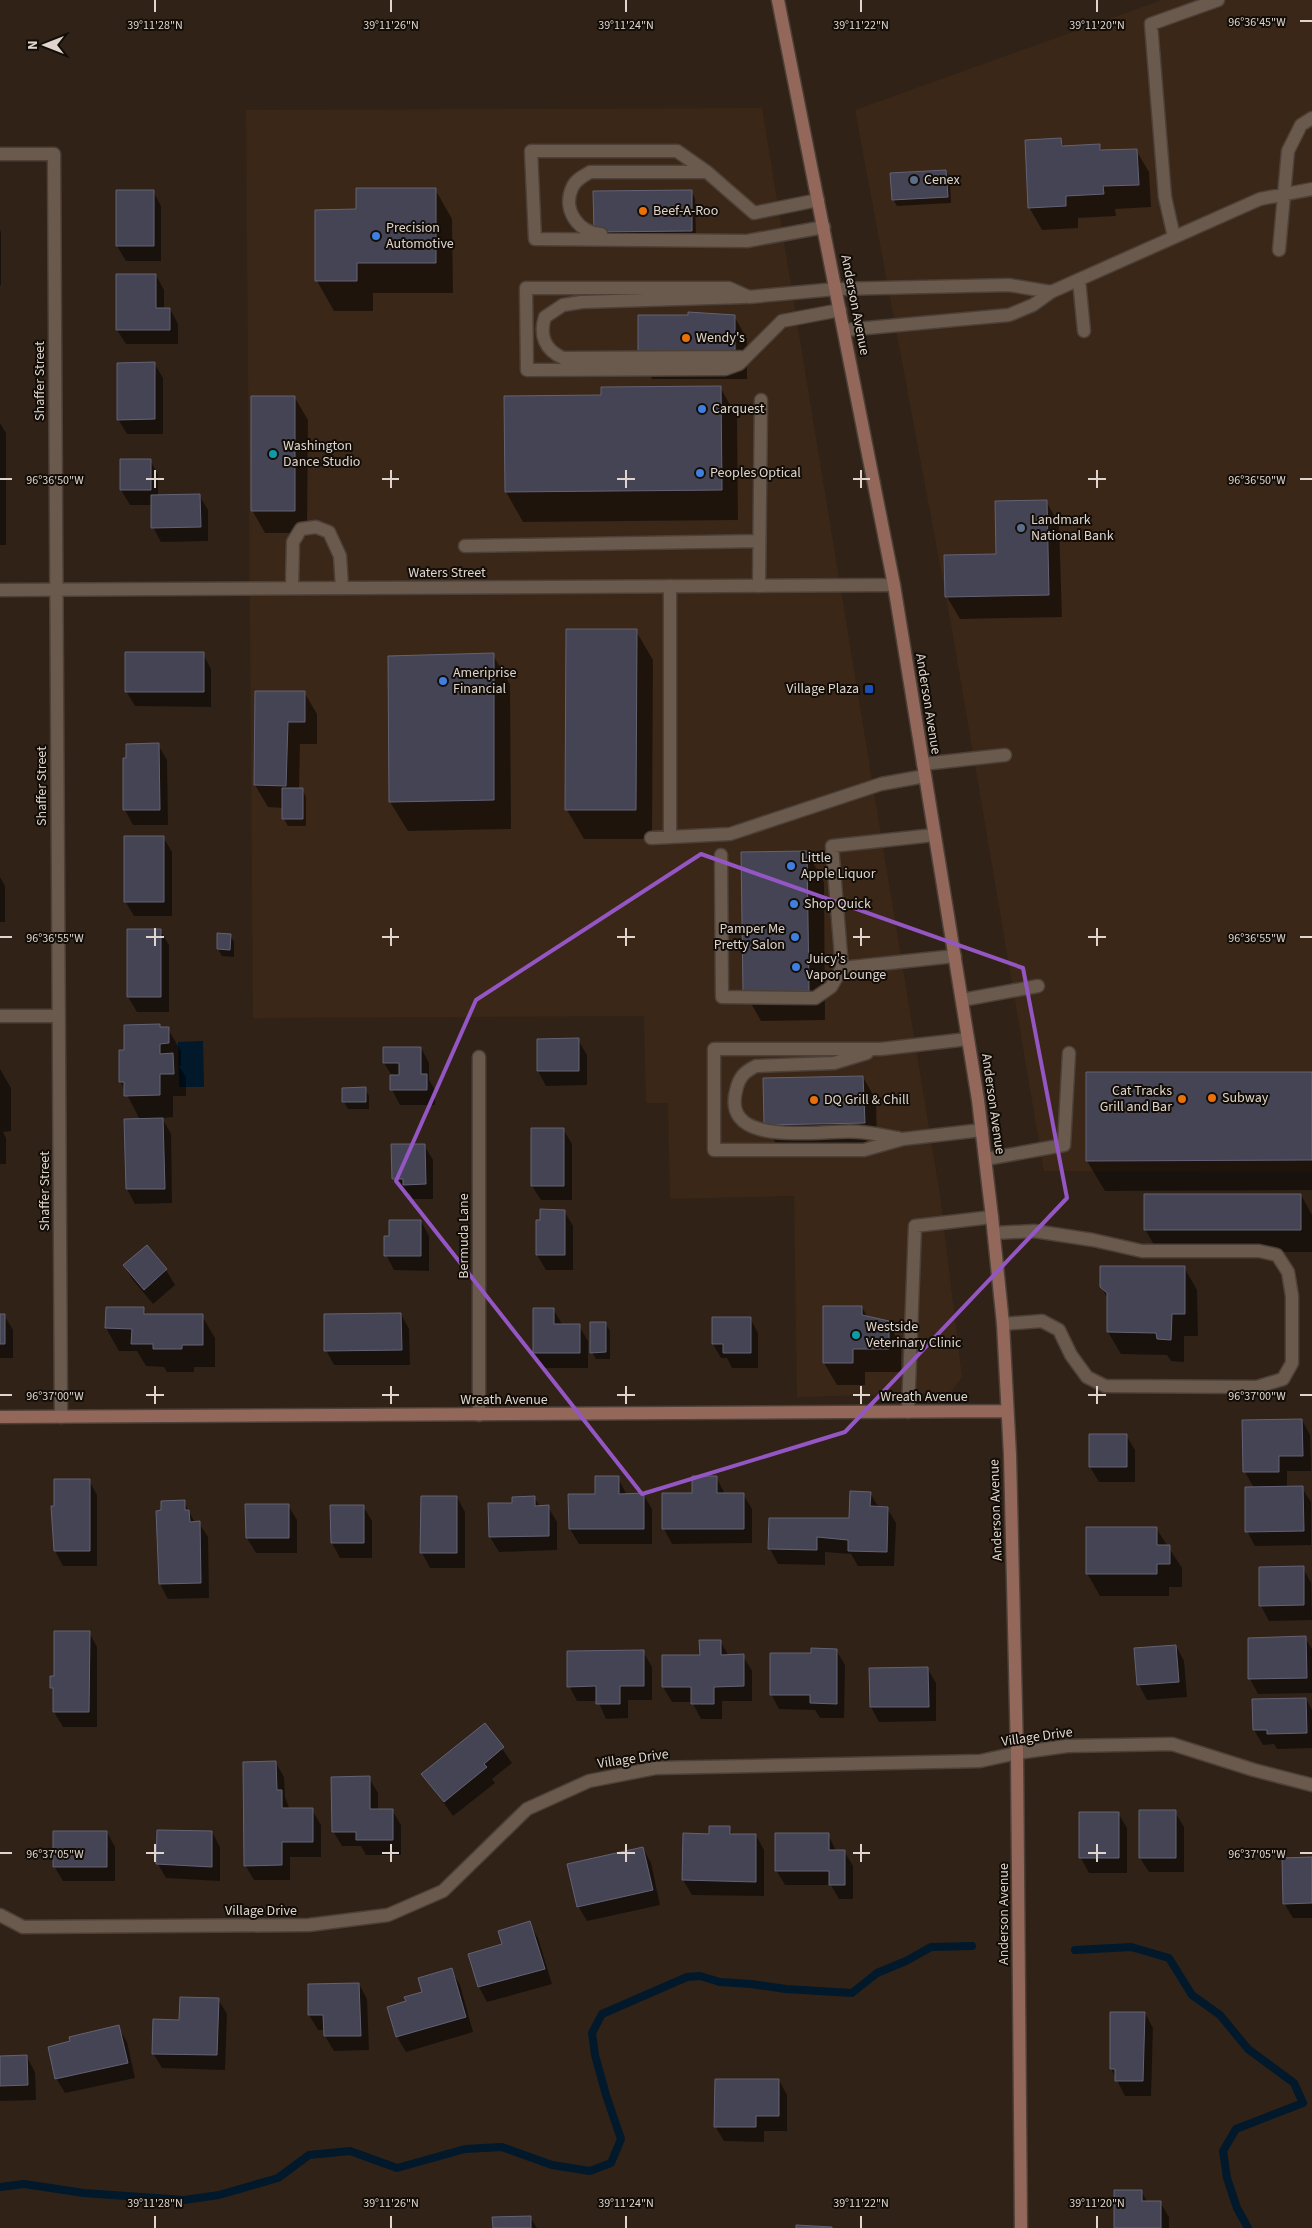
<svg xmlns="http://www.w3.org/2000/svg" width="1312" height="2228" viewBox="0 0 1312 2228" font-family="'Source Sans 3',sans-serif">
	<style>
		.built { fill: #3a2717 }
		.water { fill: #01192b }
		.shadow { fill: #0007 }
		.lines { fill: none; stroke-linecap: round; stroke-linejoin: round }
		.stream { stroke: #01192b; stroke-width: 8 }
		.building { fill: #445; stroke: #636275 }
		.lane-casing { stroke: #4c4038; stroke-width: 15 }
		.street-casing { stroke: #4c4038; stroke-width: 15 }
		.secondary-casing { stroke: #4c4038; stroke-width: 15 }
		.lane { stroke: #6a5a4d; stroke-width: 12 }
		.street { stroke: #6a5a4d; stroke-width: 12 }
		.secondary { stroke: #93685a; stroke-width: 12 }
		.marked { fill: none; stroke: #9456c3; stroke-width: 4; stroke-linejoin: round }
		.ticks { fill: none; stroke: #dfd5ce; stroke-width: 2 }
		.service-dot { fill: #5c6f8a; stroke: #130d08; stroke-width: 2 }
		.food-dot { fill: #e8710a; stroke: #130d08; stroke-width: 2 }
		.shop-dot { fill: #3f7fe0; stroke: #130d08; stroke-width: 2 }
		.culture-dot { fill: #0f9aa8; stroke: #130d08; stroke-width: 2 }
		.transit-dot { fill: #1a4fb4; stroke: #130d08; stroke-width: 2 }
		.labels { text-anchor: middle; dominant-baseline: central; stroke-width: 4; stroke-linejoin: round; paint-order: stroke }
		.poi-label { font-size: 14px; fill: #dfd5ce; stroke: #130d08; text-anchor: start }
		.street-label { font-size: 14px; fill: #dfd5ce; stroke: #130d08 }
		.ticks-label { font-size: 12px; text-anchor: middle; fill: #dfd5ce; stroke: #130d08; stroke-width: 4; stroke-linejoin: round; paint-order: stroke }
	</style>
	<rect width="100%" height="100%" fill="#302217"/>
	<path class="built" d="M1162,0H1312V1172L1044,1171L951,624L855,110Z
		M762,108L940,1195L962,1377L950,1393L797,1397L794,1196L670,1199L668,1103H646L644,1016L253,1018L246,110Z"/>
	<path class="water" d="M203,1041L204,1087H179L178,1042Z"/>
	<path class="shadow" d="M1060,140L1065,147L1099,145L1103,151L1136,150L1149,172L1151,207L1115,209L1116,216L1078,218V228L1042,230L1029,207Z
		M946,171L950,178L951,203L897,206L893,199Z
		M435,189L452,219L453,293H373V311H334L317,281V211L357,210Z
		M117,191H153L161,206V261H126L117,246Z
		M691,191L695,198L696,238L599,239L595,232Z
		M0,230L1,232V285H0Z
		M156,275L164,290V309H170L178,324V344H126L117,330Z
		M690,313L734,316L747,339V379H652L639,356L690,317Z
		M154,363L163,378V434H127L118,419Z
		M720,387L737,417L738,520L523,522L506,492L602,396Z
		M295,398L308,420L307,533H265L252,510Z
		M0,423L6,433V545H0Z
		M150,460L158,475V496L199,495L208,510V541L161,542L153,527L152,505H130L121,490Z
		M1046,501L1059,524L1062,617L960,619L947,597L997,555Z
		M636,631L653,660L652,839H584L567,810Z
		M203,654L211,669V707L135,706L126,691Z
		M493,655L510,684L511,829L408,831L390,802Z
		M256,692H304L317,714V744H300L299,789H302L306,797V826H288L284,819V808L268,807L255,785Z
		M158,745L167,760L168,825H133L125,810L127,759Z
		M163,837L172,852V916H134L125,901Z
		M807,852L824,882L825,1020L761,1021L744,991Z
		M0,877L5,886V922H0Z
		M160,930L169,945V1012H137L128,997Z
		M218,935H230L234,942V957L222,956L218,949Z
		M161,1029H168L181,1051V1066H179L186,1077V1096H173V1117L162,1118L171,1134L172,1203L135,1204L127,1189L140,1120L120,1081L126,1052Z
		M578,1040L587,1055V1085L546,1086L538,1071Z
		M421,1048L429,1063V1080L435,1090V1105H400L392,1090V1076L384,1063Z
		M0,1069L11,1088V1131L3,1132L6,1138V1164H0Z
		M1312,1074V1190L1105,1191L1087,1161Z
		M863,1077L876,1100L877,1145L778,1147L765,1125Z
		M343,1089H365L369,1096V1109H348L344,1102Z
		M563,1129L572,1144V1200H541L532,1186Z
		M424,1145L433,1160V1199H413L409,1193H402L393,1178Z
		M1301,1195L1312,1215V1252H1158L1145,1229Z
		M564,1211L573,1226V1270H546L537,1255Z
		M421,1221L429,1236V1271L394,1270L386,1255L390,1237Z
		M147,1246L166,1270L175,1285L153,1304L133,1280L124,1266Z
		M1184,1267L1197,1290L1198,1336H1184V1362L1171,1361L1167,1355L1121,1354L1108,1332V1299L1101,1287Z
		M862,1307L868,1318L888,1323L901,1345V1372H865V1385H837L824,1363Z
		M143,1308L147,1315L202,1316L215,1338V1367H194V1372H167L164,1367L146,1366L137,1351H119L106,1328Z
		M553,1309L562,1324L579,1326L588,1341V1368H543L534,1353Z
		M401,1314L409,1329L410,1365H334L326,1350Z
		M0,1315H4L13,1330V1358H0Z
		M750,1318L758,1333V1368H732L727,1358H721L713,1344Z
		M606,1324L610,1331V1359H596L592,1352Z
		M1302,1420L1310,1435L1311,1471H1287V1488H1302L1311,1502V1545L1255,1546L1247,1531L1254,1488L1245,1472L1244,1421Z
		M1090,1435H1126L1135,1450V1482H1099L1090,1467Z
		M716,1477L725,1494H743L752,1509V1543L672,1544L664,1529L693,1494Z
		M618,1478L627,1495L643,1494L652,1509V1544H579L570,1529V1495H597Z
		M89,1480L97,1495V1566H63L55,1551Z
		M870,1493L879,1508H887L896,1523L894,1566H858L851,1554L825,1552V1565L778,1564L770,1549L850,1520Z
		M457,1497L465,1512V1568H430L422,1553Z
		M534,1497L540,1507H548L557,1522V1550L499,1552L490,1537L489,1505L514,1504Z
		M184,1502L195,1523H199L208,1537L209,1598L168,1599L160,1584Z
		M288,1505L297,1520V1553H256L247,1538Z
		M363,1506L372,1521V1558H340L332,1543Z
		M1156,1528L1182,1568V1587H1169V1596H1100L1087,1573Z
		M1303,1568L1311,1583L1312,1620L1269,1621L1261,1606Z
		M89,1632L97,1647V1727H63L54,1712V1693L51,1687L55,1677Z
		M1305,1638L1312,1649V1693L1258,1694L1250,1679Z
		M720,1641L729,1656H743L752,1671V1701H722V1719H701L692,1702H672L663,1687V1656H701Z
		M1176,1646L1184,1661L1187,1697L1147,1700L1139,1685Z
		M836,1650L845,1665L844,1718H820L815,1710L779,1709L771,1694L812,1654Z
		M643,1652L652,1667V1700H628V1718L606,1719L598,1701H577L569,1686Z
		M927,1668L936,1683V1721L879,1722L871,1707Z
		M1306,1699L1312,1710V1748L1277,1749L1274,1744L1263,1745L1254,1730Z
		M485,1724L512,1763L492,1779L495,1783L453,1816L423,1774Z
		M276,1763L284,1777L285,1797L290,1810H312L321,1825V1857H290V1880H254L245,1865Z
		M369,1778L378,1793V1810H392L401,1825V1855H366L361,1846H342L333,1831Z
		M1175,1812L1184,1827V1872H1149L1140,1858Z
		M1118,1813L1127,1828V1873H1089L1081,1858Z
		M729,1827L733,1835H756L764,1850V1896L692,1895L683,1880L710,1835Z
		M107,1832L115,1847V1881H63L54,1866Z
		M212,1832L220,1847V1881L166,1878L158,1864Z
		M828,1834L836,1851H844L853,1866V1899H839L831,1885H785L776,1870Z
		M643,1848L651,1863L660,1905L587,1921L578,1906Z
		M1312,1859V1918H1293L1284,1903Z
		M529,1923L538,1938L552,1984L487,2002L479,1987L503,1945Z
		M451,1970L460,1985L473,2032L406,2052L397,2037L389,2008L407,2002L424,1993Z
		M359,1984L367,1999L369,2050L334,2051L325,2036V2030H318L309,2015Z
		M218,1999L227,2014L225,2070L162,2068L153,2053L181,2022Z
		M1145,2013L1153,2028L1151,2096H1125L1111,2069Z
		M118,2027L127,2042L135,2078L65,2093L56,2078Z
		M0,2057H27L35,2072L36,2100L0,2101Z
		M779,2080L787,2095V2131H764V2142L724,2141L715,2126Z
		M1141,2191L1148,2203L1160,2202L1169,2217V2228H1116Z
		M530,2217L537,2228H494Z"/>
	<g class="lines">
		<path class="stream" d="M1075,1950L1131,1947L1169,1958L1192,1995L1220,2015L1248,2049L1294,2083L1303,2103L1236,2129L1223,2151L1227,2178L1237,2208L1248,2228
			M0,2187L24,2184L84,2193L184,2200L219,2195L278,2178L309,2155L350,2151L397,2168L465,2149L502,2147L552,2165L590,2171L611,2163L621,2139L606,2095L595,2055L592,2033L602,2014L687,1977L700,1976L720,1982L751,1984L786,1989L852,1993L877,1973L906,1961L931,1947L972,1946"/>
	</g>
	<path class="building" d="M1061,138L1062,146L1100,144V150L1137,149L1139,185L1103,186L1104,194L1066,196V206L1028,208L1025,140Z
		M946,170L948,197L892,200L890,173Z
		M356,188H436V263H357V281H315V210L356,209Z
		M116,190H154V246H116Z
		M692,190V231L594,232L593,191Z
		M116,274H156V308H170V330H116Z
		M688,312L735,315V357H638V315H688Z
		M155,362V419L117,420V363Z
		M721,386L722,490L505,492L504,396L601,395V387Z
		M251,396H295V511H251Z
		M120,459H151V490H120Z
		M200,494L201,527L151,528V495Z
		M1047,500L1049,595L945,597L944,555L996,554L995,501Z
		M566,629H637L636,810H565Z
		M125,652H204V692H125Z
		M494,653V800L389,802L388,656Z
		M255,691H305V722H288L286,786L254,785Z
		M159,743L160,810H123V758H126V744Z
		M282,788H303V819H282Z
		M124,836H164V902H124Z
		M807,851L809,991L743,992L741,852Z
		M127,929H161V997H127Z
		M217,933L231,934L230,950L217,949Z
		M160,1024V1027H169V1043L160,1044V1054L173,1053L174,1074H160V1095L124,1096V1082H119V1050H124V1025Z
		M579,1038V1071H537V1039Z
		M383,1047H421V1074H427V1090H390V1075H399V1063H383Z
		M1086,1072H1312V1160L1086,1161Z
		M863,1076L865,1123L764,1125L763,1078Z
		M366,1087V1102H342V1088Z
		M163,1118L165,1189H126L124,1119Z
		M531,1128H564V1186H531Z
		M391,1144H425L426,1184L403,1185V1179H392Z
		M1144,1194H1301V1230H1144Z
		M540,1209L565,1210V1255H536V1220H540Z
		M389,1220H421V1256H384V1236H389Z
		M147,1245L167,1269L144,1290L123,1265Z
		M1100,1266H1185V1314H1172L1171,1340L1157,1339L1156,1333L1107,1332V1293L1100,1287Z
		M823,1306H862V1315L889,1321V1349H853V1363H823Z
		M106,1307H144V1314H203V1345H182V1349H153V1344H131L132,1329L105,1328Z
		M533,1308H554V1324H580V1353H533Z
		M401,1313L402,1350L324,1351V1314Z
		M0,1314H5V1344H0Z
		M712,1317H751V1353H723V1344H712Z
		M590,1322H606V1352L590,1353Z
		M1302,1419L1303,1456H1279V1472H1243L1242,1420Z
		M1089,1434H1127V1467H1089Z
		M595,1476H619V1494L644,1493V1529H569L568,1494H595Z
		M692,1476H717V1493H744V1529H662V1493H692Z
		M54,1479H90V1551H54L51,1506H54Z
		M1303,1486L1304,1531L1245,1532V1487Z
		M850,1491L871,1492L870,1506L888,1507L887,1552L848,1551V1540L817,1537V1550L768,1549L769,1518H849Z
		M421,1496H457V1553H420Z
		M535,1496V1506L549,1505V1536L489,1537L488,1503H512V1497Z
		M185,1500V1510H189L190,1522L200,1521L201,1583L159,1584L156,1511L161,1510V1501Z
		M245,1504H289V1538H246Z
		M330,1505H364V1543H331Z
		M1086,1527H1157V1545H1170V1564H1157V1574H1086Z
		M1304,1566V1605L1259,1606V1567Z
		M54,1631H90L89,1712H53V1688H50V1676H54Z
		M1306,1636L1307,1678L1248,1679V1638Z
		M699,1640H721V1655L744,1654V1686L714,1687V1704H691V1687H662V1655H700Z
		M1176,1645L1179,1682L1137,1685L1134,1648Z
		M811,1648L837,1649V1704L810,1703V1695H770V1653H811Z
		M644,1650V1686H620V1704H596V1686L567,1687V1651Z
		M928,1667L929,1707H870L869,1668Z
		M1306,1698L1307,1733L1267,1734V1730H1253L1252,1699Z
		M485,1723L504,1747L484,1764L487,1767L444,1802L421,1774Z
		M276,1761L277,1790H282V1808H313V1842H282V1865L244,1866L243,1762Z
		M370,1776V1809H393V1840H356V1832H332L331,1777Z
		M1139,1810H1176V1858H1139Z
		M1079,1812H1119V1858H1079Z
		M709,1826H730V1834H756V1882L682,1880L683,1833L709,1834Z
		M157,1830L212,1831V1867L156,1864Z
		M53,1831H107V1867H53Z
		M775,1833H829V1850H845V1885H829V1871H775Z
		M643,1847L653,1890L577,1907L567,1864Z
		M1312,1857V1903L1283,1904L1282,1858Z
		M530,1921L545,1969L478,1987L468,1954L502,1944L498,1931Z
		M452,1968L466,2017L396,2037L387,2007L406,2001L404,1997L422,1992L418,1978Z
		M359,1983L361,2036H324L323,2015H308V1984Z
		M180,1997L219,1998L217,2055L152,2054L153,2019L179,2020Z
		M1110,2012H1145L1143,2081H1115V2069H1110Z
		M119,2025L128,2063L55,2079L48,2047L70,2041L69,2037Z
		M27,2055L28,2085L0,2086V2056Z
		M715,2079H779V2116H756V2127H714Z
		M1114,2190H1142V2201H1161V2228H1114Z
		M531,2216V2228H493L492,2217Z
		M796,2225L832,2227V2228H796Z"/>
	<g class="lines">
		<defs>
			<path id="lane" d="M818,200L754,213L707,172L677,151H531L535,239L747,241L824,227
				M601,234C579,233 562,210 572,188C575,180 583,176 590,172H707
				M1174,237L1165,197L1151,24L1218,0
				M1279,250L1288,151L1301,125L1312,118
				M1079,280L1084,331
				M744,297L582,302L563,305L545,317C539,335 545,350 563,358L746,357
				M840,310L782,321L739,364L725,369L527,370L526,288H729L749,297L836,289L1009,285L1051,292
				M845,330L1009,315L1033,305L1051,292L1260,199L1312,189
				M465,546L759,541
				M759,586L761,400
				M292,588L293,542L301,529L316,527L329,532L340,556L342,588
				M923,764L1005,755
				M934,835L832,846L842,968L955,956
				M670,836V586
				M651,838L730,834L881,784L925,776
				M721,855L722,997L815,998L831,987L842,968
				M962,1000L1038,986
				M968,1039L881,1049H714V1150H864L903,1139L982,1130
				M867,1053L834,1063L756,1066C744,1072 739,1077 736,1091C721,1151 828,1128 860,1132C873,1133 885,1136 898,1138
				M986,1159L1064,1145L1069,1053
				M994,1233L1034,1231L1093,1240L1142,1251H1259L1277,1255L1288,1272L1292,1296V1363L1283,1379L1257,1387L1105,1386L1087,1377L1071,1355L1059,1330L1042,1321L1003,1324
				M908,1412L915,1226L992,1217"/>
			<path id="street" d="M0,154H54L61,1417
				M0,590L894,585
				M0,1016H59
				M479,1057V1415
				M0,1915L23,1927L309,1925L388,1915L443,1891L527,1809L589,1781L656,1768L980,1761L1017,1753L1067,1746L1172,1744L1254,1770L1312,1785"/>
			<path id="secondary" d="M778,0L894,585L978,1100L992,1217L1003,1324L1010,1455L1017,1753L1021,2228
				M0,1417L1007,1411"/>
		</defs>
		<use href="#lane" class="lane-casing"/>
		<use href="#street" class="street-casing"/>
		<use href="#secondary" class="secondary-casing"/>
		<use href="#lane" class="lane"/>
		<use href="#street" class="street"/>
		<use href="#secondary" class="secondary"/>
	</g>
	<path class="marked" d="M701,854L1023,968L1067,1198L845,1432L642,1494L396,1181L476,1000Z"/>
	<path class="ticks" d="M155,0V12M391,0V12M626,0V12M861,0V12M1097,0V12M1300,21H1312M155,470V488M391,470V488M626,470V488M861,470V488M1097,470V488M0,479H12M146,479H164M382,479H399M617,479H635M853,479H870M1088,479H1106M1300,479H1312M155,928V946M391,928V946M626,928V946M861,928V946M1097,928V946M0,937H12M146,937H164M382,937H399M617,937H635M853,937H870M1088,937H1106M1300,937H1312M155,1386V1404M391,1386V1404M626,1386V1404M861,1386V1404M1097,1386V1404M0,1395H12M146,1395H164M382,1395H399M617,1395H635M853,1395H870M1088,1395H1106M1300,1395H1312M155,1844V1862M391,1844V1862M626,1844V1862M861,1844V1862M1097,1844V1862M0,1853H12M146,1853H164M382,1853H399M617,1853H635M853,1853H870M1088,1853H1106M1300,1853H1312M155,2216V2228M391,2216V2228M626,2216V2228M861,2216V2228M1097,2216V2228"/>
	<g class="service-dot">
		<circle cx="914" cy="180" r="5"/>
		<circle cx="1021" cy="528" r="5"/>
	</g>
	<g class="food-dot">
		<circle cx="643" cy="211" r="5"/>
		<circle cx="686" cy="338" r="5"/>
		<circle cx="1212" cy="1098" r="5"/>
		<circle cx="1182" cy="1099" r="5"/>
		<circle cx="814" cy="1100" r="5"/>
	</g>
	<g class="shop-dot">
		<circle cx="376" cy="236" r="5"/>
		<circle cx="702" cy="409" r="5"/>
		<circle cx="700" cy="473" r="5"/>
		<circle cx="443" cy="681" r="5"/>
		<circle cx="791" cy="866" r="5"/>
		<circle cx="794" cy="904" r="5"/>
		<circle cx="795" cy="937" r="5"/>
		<circle cx="796" cy="967" r="5"/>
	</g>
	<g class="culture-dot">
		<circle cx="273" cy="454" r="5"/>
		<circle cx="856" cy="1335" r="5"/>
	</g>
	<rect class="transit-dot" x="864" y="684" width="10" height="10" rx="2.5"/>
	<g class="labels">
		<g class="poi-label">
			<text x="924" y="180">Cenex</text>
			<text x="653" y="211">Beef-A-Roo</text>
			<text x="386" y="228">Precision<tspan x="386" dy="16">Automotive</tspan></text>
			<text x="696" y="338">Wendy's</text>
			<text x="712" y="409">Carquest</text>
			<text x="283" y="446">Washington<tspan x="283" dy="16">Dance Studio</tspan></text>
			<text x="710" y="473">Peoples Optical</text>
			<text x="1031" y="520">Landmark<tspan x="1031" dy="16">National Bank</tspan></text>
			<text x="453" y="673">Ameriprise<tspan x="453" dy="16">Financial</tspan></text>
			<text x="859" y="689" text-anchor="end">Village Plaza</text>
			<text x="801" y="858">Little<tspan x="801" dy="16">Apple Liquor</tspan></text>
			<text x="804" y="904">Shop Quick</text>
			<text x="785" y="929" text-anchor="end">Pamper Me<tspan x="785" dy="16">Pretty Salon</tspan></text>
			<text x="806" y="959">Juicy's<tspan x="806" dy="16">Vapor Lounge</tspan></text>
			<text x="1172" y="1091" text-anchor="end">Cat Tracks<tspan x="1172" dy="16">Grill and Bar</tspan></text>
			<text x="1222" y="1098">Subway</text>
			<text x="824" y="1100">DQ Grill &amp; Chill</text>
			<text x="866" y="1327">Westside<tspan x="866" dy="16">Veterinary Clinic</tspan></text>
		</g>
		<g class="street-label">
			<text transform="translate(855 305) rotate(79)">Anderson Avenue</text>
			<text transform="translate(40 381) rotate(-90)">Shaffer Street</text>
			<text x="447" y="573">Waters Street</text>
			<text transform="translate(928 704) rotate(81)">Anderson Avenue</text>
			<text transform="translate(42 786) rotate(-90)">Shaffer Street</text>
			<text transform="translate(993 1104) rotate(82)">Anderson Avenue</text>
			<text transform="translate(45 1191) rotate(-90)">Shaffer Street</text>
			<text transform="translate(464 1236) rotate(-90)">Bermuda Lane</text>
			<text x="924" y="1397">Wreath Avenue</text>
			<text x="504" y="1400">Wreath Avenue</text>
			<text transform="translate(996 1510) rotate(-92)">Anderson Avenue</text>
			<text transform="translate(1037 1737) rotate(-8)">Village Drive</text>
			<text transform="translate(633 1759) rotate(-8)">Village Drive</text>
			<text x="261" y="1911">Village Drive</text>
			<text transform="translate(1004 1914) rotate(-90)">Anderson Avenue</text>
		</g>
	</g>
	<g class="ticks-label">
		<text x="1257" y="26">96°36'45"W</text>
		<text x="155" y="29">39°11'28"N</text>
		<text x="391" y="29">39°11'26"N</text>
		<text x="626" y="29">39°11'24"N</text>
		<text x="861" y="29">39°11'22"N</text>
		<text x="1097" y="29">39°11'20"N</text>
		<text x="1257" y="484">96°36'50"W</text>
		<text x="55" y="484">96°36'50"W</text>
		<text x="1257" y="942">96°36'55"W</text>
		<text x="55" y="942">96°36'55"W</text>
		<text x="1257" y="1400">96°37'00"W</text>
		<text x="55" y="1400">96°37'00"W</text>
		<text x="1257" y="1858">96°37'05"W</text>
		<text x="55" y="1858">96°37'05"W</text>
		<text x="155" y="2207">39°11'28"N</text>
		<text x="391" y="2207">39°11'26"N</text>
		<text x="626" y="2207">39°11'24"N</text>
		<text x="861" y="2207">39°11'22"N</text>
		<text x="1097" y="2207">39°11'20"N</text>
	</g>
	<g transform="translate(45 45) rotate(270)" stroke="#130d08" stroke-width="4" paint-order="stroke">
	<path d="M0-4L9 19L0 12L-9 19Z" fill="#dfd5ce"/>
	<text y="-8" font-size="14" font-weight="bold" text-anchor="middle" fill="#dfd5ce">N</text>
	</g>
</svg>
